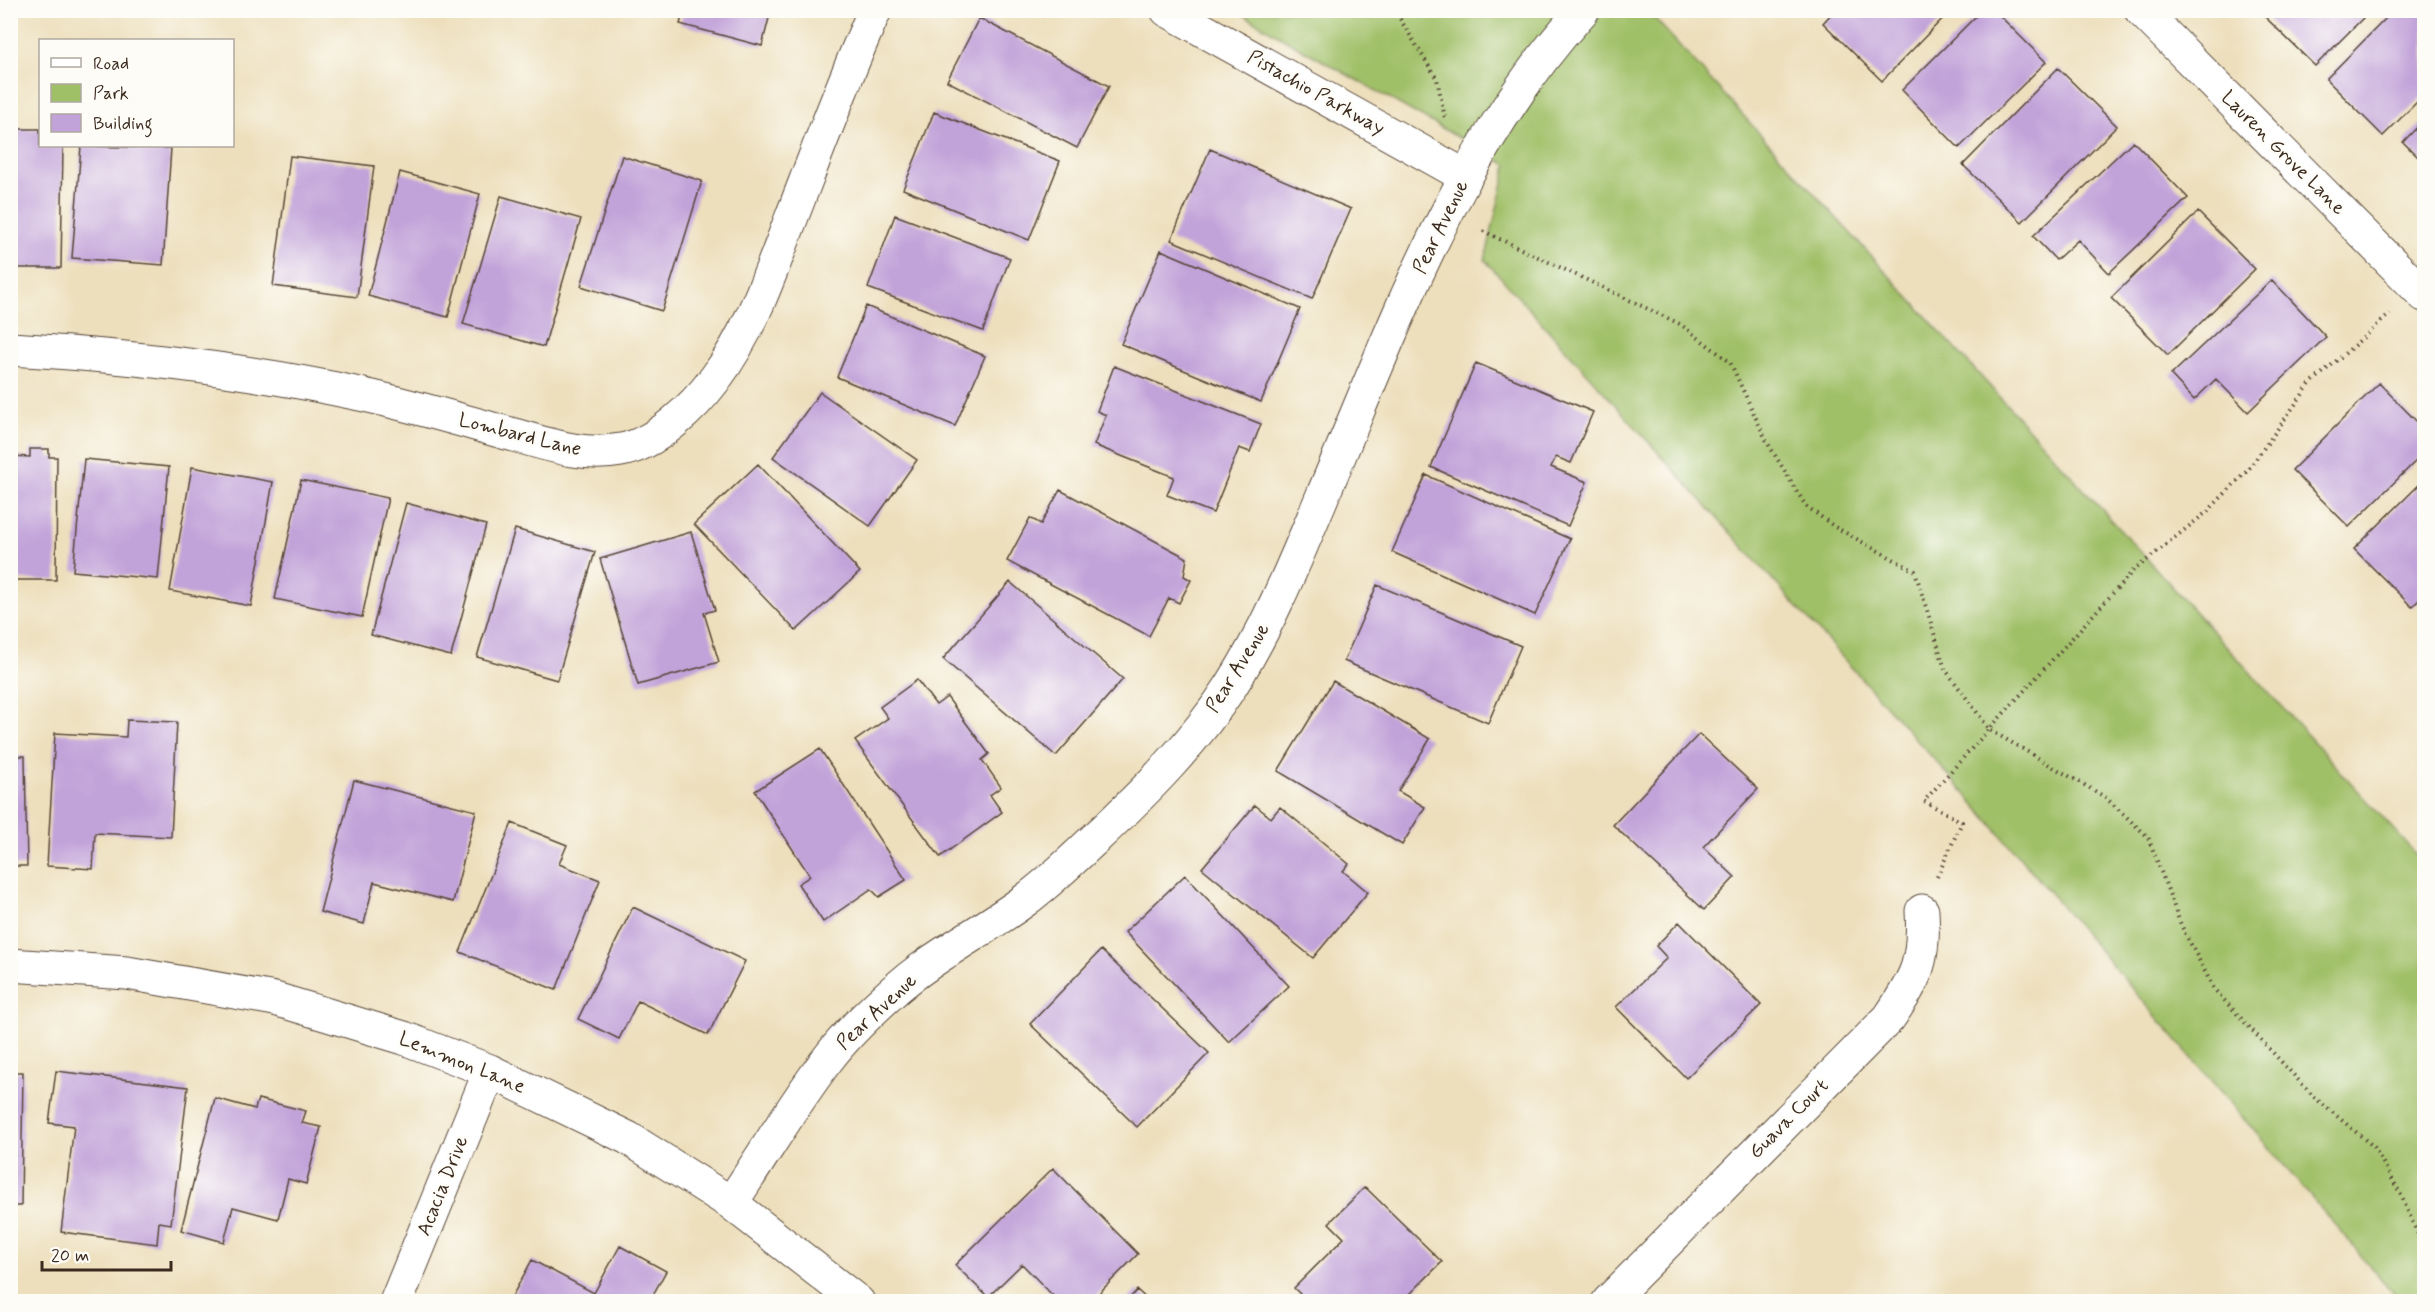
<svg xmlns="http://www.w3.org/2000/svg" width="2435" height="1312" viewBox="0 0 2435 1312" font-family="Mynerve,sans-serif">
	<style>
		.green { fill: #a0c068; stroke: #6e7543; stroke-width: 1.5 }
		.building { fill: #c1a3d9 }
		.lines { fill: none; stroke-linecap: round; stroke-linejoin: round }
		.minor-casing { stroke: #564536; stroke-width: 35 }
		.path { stroke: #564536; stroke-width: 4; stroke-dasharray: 1.5 4.5; stroke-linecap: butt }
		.minor { stroke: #fff; stroke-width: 33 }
		.labels { text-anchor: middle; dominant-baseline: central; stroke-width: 5; stroke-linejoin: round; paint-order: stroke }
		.street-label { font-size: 20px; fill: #3b2a1e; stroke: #fdfcf7 }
	</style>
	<rect width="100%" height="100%" fill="#fdfcf7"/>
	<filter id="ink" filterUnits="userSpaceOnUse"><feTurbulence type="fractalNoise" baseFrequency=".0167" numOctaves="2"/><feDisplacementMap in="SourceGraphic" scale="12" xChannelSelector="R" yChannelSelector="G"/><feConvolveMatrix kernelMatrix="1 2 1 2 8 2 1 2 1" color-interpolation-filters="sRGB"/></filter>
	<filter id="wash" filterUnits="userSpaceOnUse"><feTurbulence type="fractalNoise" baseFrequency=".008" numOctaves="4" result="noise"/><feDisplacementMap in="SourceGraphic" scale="24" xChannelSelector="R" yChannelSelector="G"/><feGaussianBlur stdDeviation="1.35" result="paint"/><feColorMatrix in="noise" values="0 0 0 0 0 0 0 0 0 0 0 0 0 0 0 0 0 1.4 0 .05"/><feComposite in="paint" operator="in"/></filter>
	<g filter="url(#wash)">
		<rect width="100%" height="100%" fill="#eddfbc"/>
		<path class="green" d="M1237,11H1648L2424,863V1301H2400L1976,806L1485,260L1507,165L1300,48Z"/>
		<g id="blocks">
			<path class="building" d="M684,10H771L762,46L680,24Z
				M1835,10H1951L1882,81L1823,23Z
				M1982,10H1994L2046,62L1959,148L1902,90Z
				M2258,10H2371L2315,66Z
				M2394,10H2424V95L2383,136L2326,79Z
				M979,18L1109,86L1077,148L947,81Z
				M2058,68L2117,126L2022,222L1963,165Z
				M934,112L1060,161L1029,240L903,189Z
				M2424,120V163L2403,142Z
				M10,129H40V146H63L61,268H10Z
				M2133,141L2188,198L2109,273L2078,240L2056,260L2033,236Z
				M81,146L171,148L163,265L72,258Z
				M1210,149L1351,209L1312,299L1171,240Z
				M290,156L374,166L357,297L273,286Z
				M622,156L702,181L662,311L581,286Z
				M400,172L480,194L448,317L368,296Z
				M501,196L581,219L544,347L463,324Z
				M2198,212L2255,269L2168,355L2111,298Z
				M895,215L1010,258L983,331L868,288Z
				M1161,250L1300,309L1261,402L1121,344Z
				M2272,280L2326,337L2248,412L2216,379L2194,400L2171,375Z
				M866,306L985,356L955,426L837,377Z
				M1476,363L1593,412L1571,463L1556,457L1551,467L1587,482L1568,526L1431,467Z
				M1114,366L1261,424L1250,452L1239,448L1213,513L1167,495L1174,477L1094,445L1106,415L1097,411Z
				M2379,383L2424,429V453L2349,527L2292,470Z
				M820,392L917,460L870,526L773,457Z
				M30,449H49V457H57L56,580H10V456L30,457Z
				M84,459L169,467L158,579L73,571Z
				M758,464L860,572L796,631L694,524Z
				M192,467L273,482L251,606L170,591Z
				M1426,475L1570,539L1535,615L1392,552Z
				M301,480L388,498L362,617L275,599Z
				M2424,480V595L2412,607L2354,549Z
				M1060,490L1187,558L1184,576L1191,580L1179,603L1169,598L1149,636L1007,561L1030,518L1041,524Z
				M406,503L486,525L451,656L371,635Z
				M515,529L595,552L557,680L477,657Z
				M691,532L715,610L704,613L719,662L638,685L600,559Z
				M1010,582L1123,679L1056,756L943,659Z
				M1377,585L1521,646L1488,723L1344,661Z
				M917,680L936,705L947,697L989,754L982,760L1001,787L990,795L1002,812L940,857L855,741L888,718L880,707Z
				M1333,681L1430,739L1398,791L1425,807L1402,845L1278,771Z
				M127,720L177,722L171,837L95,833L93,869L47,866L55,733L126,737Z
				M1699,734L1758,789L1703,847L1735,877L1704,910L1613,825Z
				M820,749L906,880L879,897L871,889L823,922L798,884L810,876L755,791Z
				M10,756H25L27,866H10Z
				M354,780L476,811L453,902L374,882L364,924L320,912Z
				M1255,805L1271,818L1280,807L1349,864L1343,871L1368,892L1313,958L1202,868Z
				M512,823L567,845L559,864L600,880L556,990L460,952Z
				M1185,875L1289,986L1229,1042L1125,932Z
				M633,907L745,961L708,1035L638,1001L619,1039L578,1019Z
				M1679,922L1761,1005L1686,1078L1616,1007L1667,958L1656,946Z
				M1101,950L1209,1053L1137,1127L1030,1024Z
				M56,1071L188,1087L171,1224L159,1222L157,1244L61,1232L74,1126L49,1123Z
				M10,1072H23L21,1206H10Z
				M215,1098L255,1109L258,1099L306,1111L302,1123L321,1127L306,1184L288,1179L278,1219L233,1207L224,1242L181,1230Z
				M1053,1168L1138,1254L1090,1302H1059L1022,1264L988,1297L955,1265Z
				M1365,1187L1442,1262L1402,1302H1308L1294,1288L1344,1238L1329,1223Z
				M620,1246L666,1271L649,1302H509L532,1260L594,1293Z
				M1137,1290L1150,1302H1126Z"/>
		</g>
	</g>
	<g filter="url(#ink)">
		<use href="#blocks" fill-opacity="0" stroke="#564536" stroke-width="1.5"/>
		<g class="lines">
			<defs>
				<path id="minor" d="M1167,10L1465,176
					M2141,10L2424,295
					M10,349C130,356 247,369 364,395C410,405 457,419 503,432C542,442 580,458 621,450C656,444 694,407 715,379C751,331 770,274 791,219C818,149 844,79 875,10
					M10,965L127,973L275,999L404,1038L490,1071L628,1138L731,1203L858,1302
					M731,1203C763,1156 792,1106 827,1060C845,1036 867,1015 889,995C929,958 980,933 1024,901C1050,882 1073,859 1097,837C1147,790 1194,743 1231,686C1269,626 1295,561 1322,497C1394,328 1457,148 1583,10
					M396,1302L490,1071
					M1608,1302L1889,1018C1917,977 1925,961 1922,911"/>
			</defs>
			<use href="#minor" class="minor-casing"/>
			<path class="path" d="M1392,10L1400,19L1437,79L1445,118
				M1483,231L1680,324L1730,362L1767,442L1806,506L1835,527L1915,571L1945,669L1990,730L2105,797L2148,837L2181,925L2214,989L2314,1097L2374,1147L2400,1193L2424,1248
				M1937,877L1962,822L1924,801L2133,571L2208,511L2248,470L2310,384L2390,314"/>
			<use href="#minor" class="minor"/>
		</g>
	</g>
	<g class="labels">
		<g class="street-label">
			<text transform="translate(1316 93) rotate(29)">Pistachio Parkway</text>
			<text transform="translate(2283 153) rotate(45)">Lauren Grove Lane</text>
			<text transform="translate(1441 227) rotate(-64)">Pear Avenue</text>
			<text transform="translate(520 435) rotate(14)">Lombard Lane</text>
			<text transform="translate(1238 668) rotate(-58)">Pear Avenue</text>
			<text transform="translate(877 1012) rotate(-43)">Pear Avenue</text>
			<text transform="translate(462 1063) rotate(22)">Lemmon Lane</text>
			<text transform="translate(1789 1119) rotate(-45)">Guava Court</text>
			<text transform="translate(443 1186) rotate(-68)">Acacia Drive</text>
		</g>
	</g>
	<rect width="2435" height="1312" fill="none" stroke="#fdfcf7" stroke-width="36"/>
	<rect x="39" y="39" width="195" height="108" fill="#fdfcf7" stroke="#afa8a0" stroke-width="1.5"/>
	<rect x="51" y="58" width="30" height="9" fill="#ffffff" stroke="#afa8a0" stroke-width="1.5"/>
	<text x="93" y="69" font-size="18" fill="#3b2a1e">Road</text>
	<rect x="51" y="84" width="30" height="18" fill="#a0c068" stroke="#afa8a0" stroke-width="1.5"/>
	<text x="93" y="99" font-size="18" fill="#3b2a1e">Park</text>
	<rect x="51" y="114" width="30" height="18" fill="#c1a3d9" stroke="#afa8a0" stroke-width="1.5"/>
	<text x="93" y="129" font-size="18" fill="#3b2a1e">Building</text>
	<path d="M42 1261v9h129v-9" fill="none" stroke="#3b2a1e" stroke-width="3"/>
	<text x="51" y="1261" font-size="18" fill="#3b2a1e" stroke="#fdfcf7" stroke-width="4.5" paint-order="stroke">20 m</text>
</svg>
